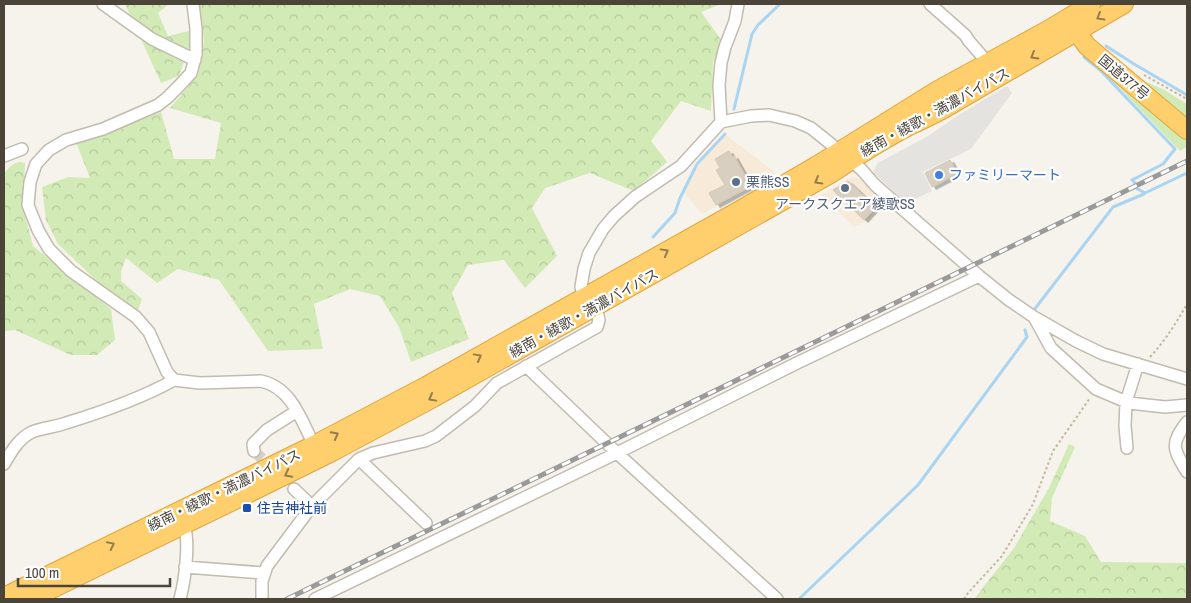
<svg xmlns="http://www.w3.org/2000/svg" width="1191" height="603" viewBox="0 0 1191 603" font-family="'Archivo Narrow','Noto Sans JP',sans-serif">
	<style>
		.commercial { fill: #f7ead8 }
		.grass { fill: #d2eab5 }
		.forest { fill: url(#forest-crowns) }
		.parking { fill: #e5e3e0 }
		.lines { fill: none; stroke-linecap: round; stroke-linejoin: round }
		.stream { stroke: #a9d4f2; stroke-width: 3 }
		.building { fill: #d8cfc1; stroke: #d3c7b4; filter: url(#shadow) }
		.minor-tunnel { stroke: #d4d0c8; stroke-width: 11; stroke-dasharray: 11 5.5; stroke-linecap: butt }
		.minor-casing { stroke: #c2bbae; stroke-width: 14 }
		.highway-casing { stroke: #e0a43c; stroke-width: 20 }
		.path { stroke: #c4b79f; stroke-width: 2; stroke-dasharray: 2.5 2.5; stroke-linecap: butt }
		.minor { stroke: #fff; stroke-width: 11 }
		.highway { stroke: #ffcf6e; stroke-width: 18 }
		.rail-casing { stroke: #9a9a9a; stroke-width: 5 }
		.rail { stroke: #fff; stroke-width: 3; stroke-dasharray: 9; stroke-linecap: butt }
		.oneway { stroke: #937c4e }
		.shop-dot { fill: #3f7fe0; stroke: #fff; stroke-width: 2 }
		.service-dot { fill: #5c6f8a; stroke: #fff; stroke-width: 2 }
		.transit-dot { fill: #1a4fb4; stroke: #fff; stroke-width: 2 }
		.labels { text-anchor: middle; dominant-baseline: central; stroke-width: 4.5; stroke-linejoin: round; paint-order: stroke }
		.street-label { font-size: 14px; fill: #4b4439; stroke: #fff }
		.shop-label { font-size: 14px; fill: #366cbe; stroke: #fff; text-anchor: start }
		.service-label { font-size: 14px; fill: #4e5e75; stroke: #fff; text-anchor: start }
		.transit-label { font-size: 14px; fill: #164399; stroke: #fff; text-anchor: start }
	</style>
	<defs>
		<pattern id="forest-crowns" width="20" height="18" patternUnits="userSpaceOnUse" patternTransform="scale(1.25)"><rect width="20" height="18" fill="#d2eab5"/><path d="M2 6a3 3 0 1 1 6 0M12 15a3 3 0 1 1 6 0" fill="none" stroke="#b6ca9c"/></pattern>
		<filter id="shadow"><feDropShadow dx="4" dy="2.5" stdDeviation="0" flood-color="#0004"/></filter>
	</defs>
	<rect width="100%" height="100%" fill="#f6f3ec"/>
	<path class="commercial" d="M726,135L776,173L702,214L684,193L696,169L705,157Z
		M852,177L860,179L885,202L870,219L854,227L821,194Z"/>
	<path class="grass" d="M1131,76L1163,89L1187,104V123Z
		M1109,77L1187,141V147L1180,151Z"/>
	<path class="forest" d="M125,4H169L158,13L168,36L189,31L190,44L179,76L161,83Z
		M199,4H721L701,12L722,41L713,62L711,111L681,101L651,141L667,162L634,191L590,173L545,188L532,208L557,256L525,288L504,260L468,265L452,293L469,339L411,362L399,327L380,296L350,289L314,304L323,349L268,351L219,280L178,269L157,283L126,258L121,271V281L142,299L138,310L97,281L58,244L46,220L42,187L68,177L90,178L76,142L161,112L174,159H215L221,123L170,108L198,75L204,41Z
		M19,162L25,163L23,208L33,246L111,309L115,340L97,355H71L15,330L4,331V173L12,165Z
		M1069,444L1075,447L1052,498L1050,521L1085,536L1101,562L1187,563V599H974L1014,548L1049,488Z"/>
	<path class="parking" d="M1007,86L1012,93L971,149L923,172L932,191L906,203L873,172L878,163L928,136L960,114Z"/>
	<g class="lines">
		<path class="stream" d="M1106,46L1134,64L1187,95
			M1084,57L1100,70L1175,149L1163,164L1132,180L1135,183L1136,188L1145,193L1187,173
			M734,109L752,34L758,25L780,4
			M653,237L675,213L680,198L697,164L725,134
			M1034,310L1113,207L1144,194
			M799,599L918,485L1027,337L1025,330"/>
	</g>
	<path class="building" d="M729,151L732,157L734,156L751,186L716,205L709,193L725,185L716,170L720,168L715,159Z
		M950,160L957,174L932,187L925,173Z
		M848,181L876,207L864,220L833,190Z"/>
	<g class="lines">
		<path class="minor-tunnel" d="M254,451L294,489"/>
		<defs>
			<path id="minor" d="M103,4L152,39L195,60
				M193,4L196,29V54L191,73L180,85L167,98L158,105L103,129L66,140L49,150L36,164L30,182L28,205L38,230L49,249L71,271L136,317L149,332L167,372L174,380L200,383L261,381C294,388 303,426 317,451
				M930,4L965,35L969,41L988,63
				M721,122L751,116L769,115L795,121L811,128L826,140L861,169L875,185L979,276L1009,300L1034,317L1076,341L1103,354L1187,379
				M4,156L22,149
				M584,298L581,287L584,269L589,253L603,229L614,216L635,197L681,166L721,122L719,85L721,63L725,47L735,21L738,4
				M1034,317L1051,348L1096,389L1129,403L1165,407L1187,405
				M526,366L617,453L777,599
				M1187,422C1170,444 1173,449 1187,472
				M1127,448L1125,426L1126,402L1138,364
				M254,451L253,444L267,430L297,411
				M359,459L373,453L425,441L436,436L475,406L497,383L597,327L599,320L596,307
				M4,464C11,452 19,438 32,432C42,428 55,427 66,423C102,412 140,399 174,380
				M294,489L312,506
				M185,567L264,573
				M180,599C185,580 190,543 184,524
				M262,599V581L267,566L312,506L359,459L426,523
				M315,599L617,453L797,363L979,276"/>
			<path id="highway" d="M1071,22L1076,31L1087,46L1187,130
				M4,597L314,445L426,386L740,210L816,166L938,90L1048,30L1091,4
				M31,599L241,497L332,452L433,398L832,173C857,156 882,140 909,126C922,120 935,114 947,107L1124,4"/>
		</defs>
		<use href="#minor" class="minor-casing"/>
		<use href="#highway" class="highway-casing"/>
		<path class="path" d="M1144,75L1187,99
			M1150,357C1165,341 1176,323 1187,304
			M964,599L968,593L1002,556L1033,504L1053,451L1090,398"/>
		<use href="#minor" class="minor"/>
		<use href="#highway" class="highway"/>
		<defs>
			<path id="rail" d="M287,599L1187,161"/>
		</defs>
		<use href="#rail" class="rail-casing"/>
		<use href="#rail" class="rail"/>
	</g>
	<defs><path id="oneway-chevron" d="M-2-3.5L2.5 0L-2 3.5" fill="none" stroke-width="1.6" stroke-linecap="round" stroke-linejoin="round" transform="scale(1.25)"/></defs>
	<g class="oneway">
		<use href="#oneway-chevron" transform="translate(1100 17) rotate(150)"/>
		<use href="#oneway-chevron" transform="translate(1034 56) rotate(150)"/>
		<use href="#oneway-chevron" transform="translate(818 181) rotate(150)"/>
		<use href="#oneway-chevron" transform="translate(665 252) rotate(-29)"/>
		<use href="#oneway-chevron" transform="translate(478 357) rotate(-29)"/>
		<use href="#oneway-chevron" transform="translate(432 398) rotate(151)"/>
		<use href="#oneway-chevron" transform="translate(335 435) rotate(-28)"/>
		<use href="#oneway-chevron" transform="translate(288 474) rotate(153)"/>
		<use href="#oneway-chevron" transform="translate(111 545) rotate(-26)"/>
	</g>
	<circle class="shop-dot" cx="939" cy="175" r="5"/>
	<g class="service-dot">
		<circle cx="736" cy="182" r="5"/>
		<circle cx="845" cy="188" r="5"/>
	</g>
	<rect class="transit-dot" x="242" y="503" width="10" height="10" rx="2.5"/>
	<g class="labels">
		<g class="street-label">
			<text transform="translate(1124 77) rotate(40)">国道377号</text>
			<text transform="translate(935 112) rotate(-29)">綾南・綾歌・満濃バイパス</text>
			<text transform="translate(584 313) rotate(-29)">綾南・綾歌・満濃バイパス</text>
			<text transform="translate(224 490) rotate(-26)">綾南・綾歌・満濃バイパス</text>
		</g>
		<g class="shop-label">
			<text x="949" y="175">ファミリーマート</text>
		</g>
		<g class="service-label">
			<text x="746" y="182">栗熊SS</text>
			<text x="845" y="204" text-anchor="middle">アークスクエア綾歌SS</text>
		</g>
		<g class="transit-label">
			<text x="257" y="508">住吉神社前</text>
		</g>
	</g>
	<rect width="1191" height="603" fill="none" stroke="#4b4439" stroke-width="10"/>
	<path d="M18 578v8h152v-8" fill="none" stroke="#4b4439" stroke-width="2.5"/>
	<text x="25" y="578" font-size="15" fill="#4b4439" stroke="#ffffff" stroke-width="4" paint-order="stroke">100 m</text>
</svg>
